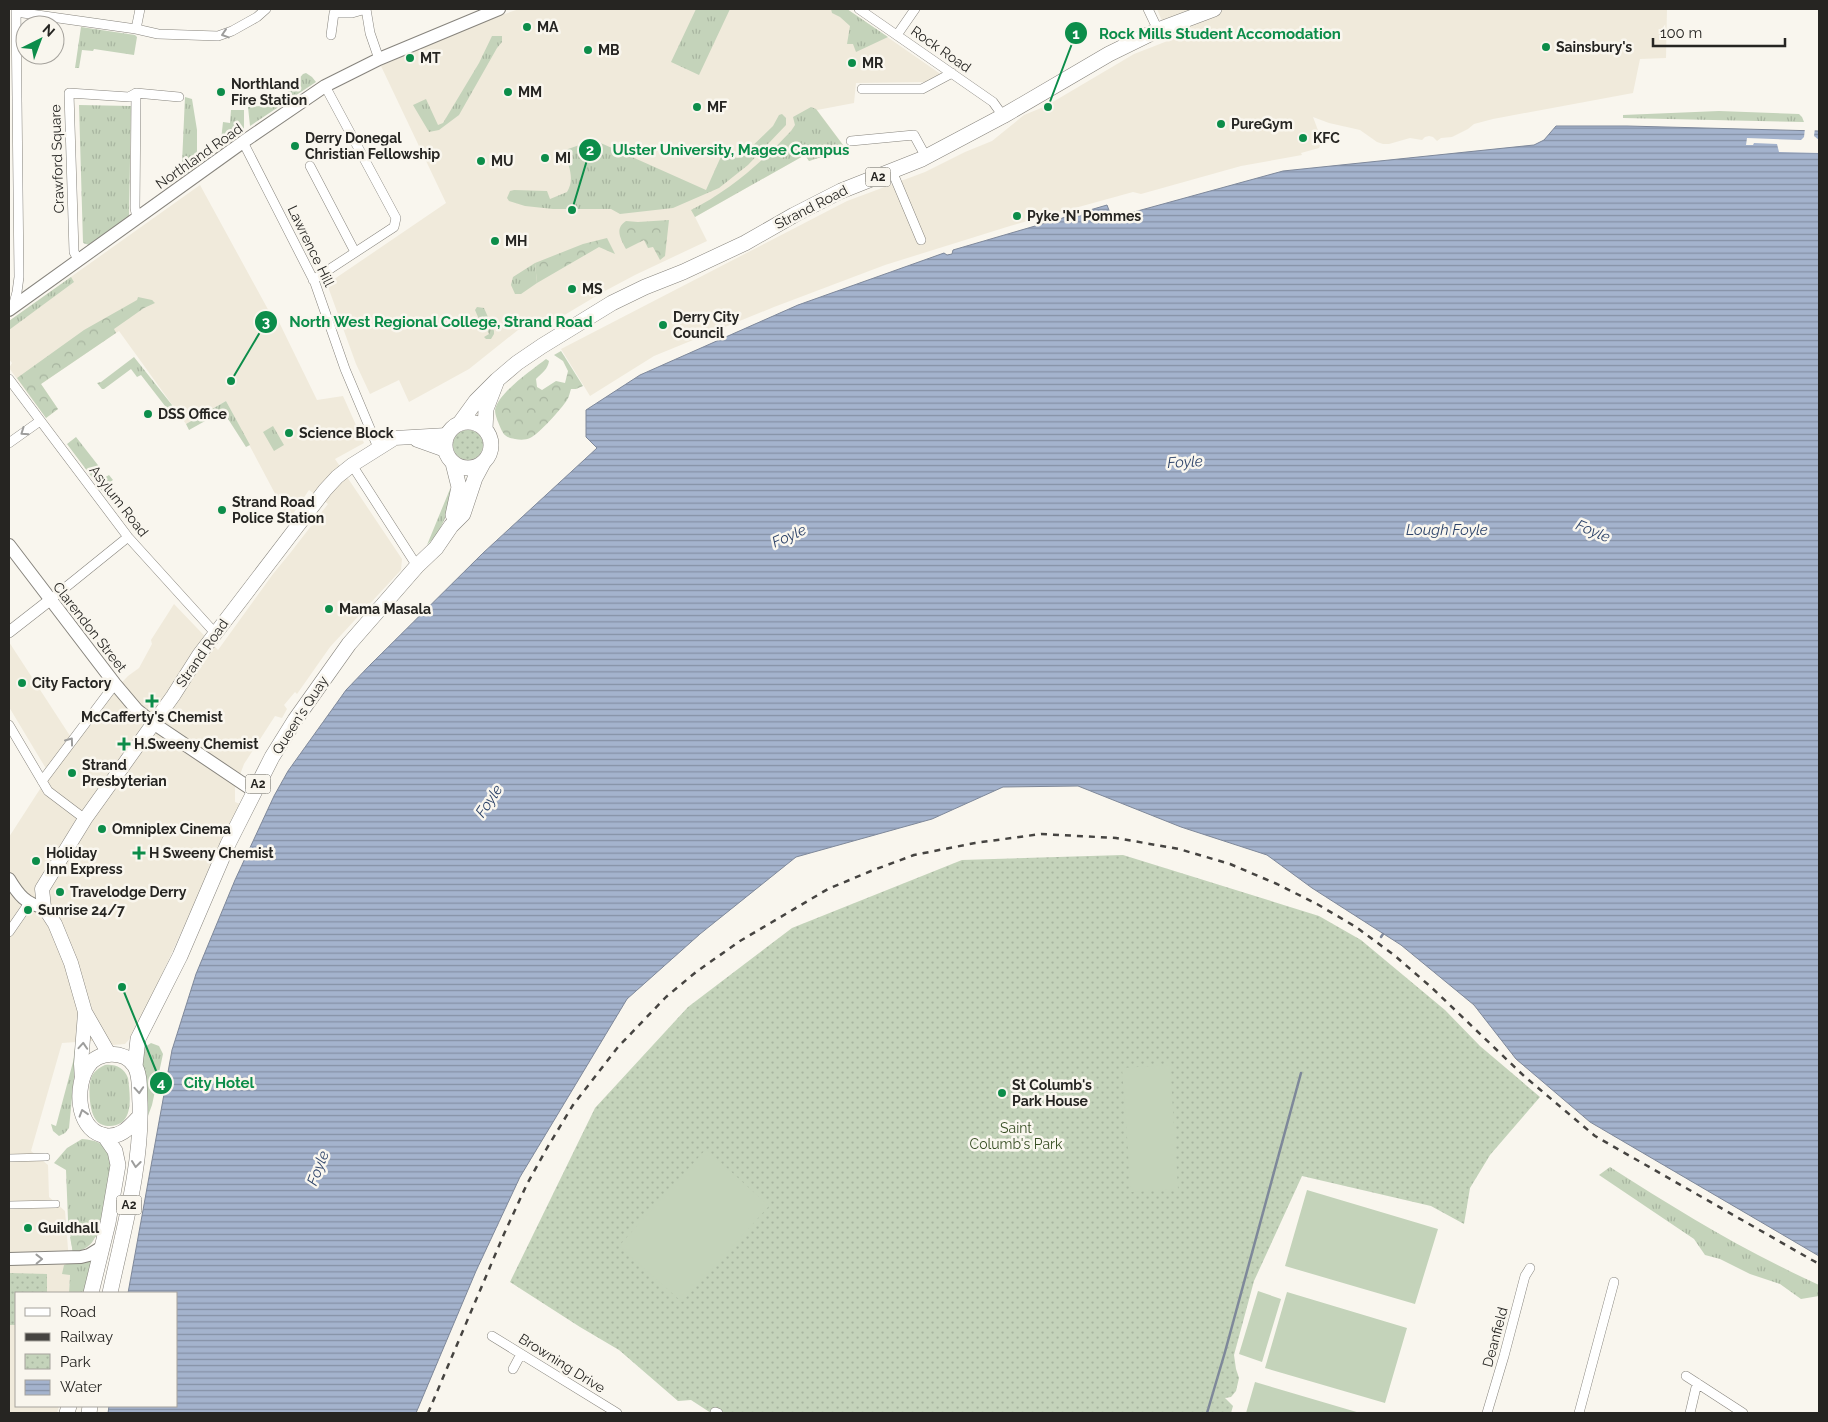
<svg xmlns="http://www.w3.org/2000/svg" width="1828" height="1422" viewBox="0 0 1828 1422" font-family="Raleway,sans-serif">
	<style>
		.built { fill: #f0eadb }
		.grass { fill: url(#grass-tufts) }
		.forest { fill: url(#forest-crowns) }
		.park { fill: url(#park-dots) }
		.pitch { fill: #c4d3ba }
		.water { fill: url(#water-rules); stroke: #7e889a }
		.pier { fill: #f9f6ee }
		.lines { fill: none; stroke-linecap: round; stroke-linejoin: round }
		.stream { stroke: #7e889a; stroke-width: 2.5 }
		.pedestrian-casing { stroke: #87847d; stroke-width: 8 }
		.minor-casing { stroke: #87847d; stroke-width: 10 }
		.tertiary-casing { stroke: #87847d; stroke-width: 12 }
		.secondary-casing { stroke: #87847d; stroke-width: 14 }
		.primary-casing { stroke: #87847d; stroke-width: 15 }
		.trunk-casing { stroke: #87847d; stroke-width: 16 }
		.pedestrian { stroke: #fff; stroke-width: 7 }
		.minor { stroke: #fff; stroke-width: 9 }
		.tertiary { stroke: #fff; stroke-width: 11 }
		.secondary { stroke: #fff; stroke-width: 12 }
		.primary { stroke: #fff; stroke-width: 14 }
		.trunk { stroke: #fff; stroke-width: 15 }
		.rail { stroke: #464441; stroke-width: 2.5; stroke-dasharray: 6 6; stroke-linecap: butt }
		.oneway { stroke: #9d9d9c }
		.poi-dot { fill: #0c8d4a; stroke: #f9f6ee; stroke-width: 2 }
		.labels { text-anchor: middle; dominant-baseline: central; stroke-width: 5; stroke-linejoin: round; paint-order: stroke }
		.shield { fill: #f9f6ee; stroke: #65645f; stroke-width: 1 }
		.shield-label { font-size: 12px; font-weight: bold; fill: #262522 }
		.poi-label { font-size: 14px; font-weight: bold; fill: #262522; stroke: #f9f6ee; text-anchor: start }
		.street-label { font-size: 14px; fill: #262522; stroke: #f9f6ee }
		.park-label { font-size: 14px; fill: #384e24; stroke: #f9f6ee }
		.water-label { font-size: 15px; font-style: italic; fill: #2d4369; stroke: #f9f6ee }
		.leader { fill: none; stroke: #0c8d4a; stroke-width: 2 }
		.callout-dot { fill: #0c8d4a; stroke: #f9f6ee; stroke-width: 2 }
		.mark-label { font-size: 15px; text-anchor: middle; font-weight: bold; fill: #fff }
		.callout-label { font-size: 15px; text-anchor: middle; font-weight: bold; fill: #0c8d4a; stroke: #f9f6ee; stroke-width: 5; stroke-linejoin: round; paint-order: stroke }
	</style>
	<defs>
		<pattern id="grass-tufts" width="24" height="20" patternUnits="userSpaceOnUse" patternTransform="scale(1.25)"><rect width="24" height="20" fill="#c4d3ba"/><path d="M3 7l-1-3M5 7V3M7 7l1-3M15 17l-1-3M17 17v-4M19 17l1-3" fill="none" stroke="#a8b5a0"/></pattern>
		<pattern id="forest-crowns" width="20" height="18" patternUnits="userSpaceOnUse" patternTransform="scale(1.25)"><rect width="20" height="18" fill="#c4d3ba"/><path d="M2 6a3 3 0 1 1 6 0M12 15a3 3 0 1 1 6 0" fill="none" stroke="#a8b5a0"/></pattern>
		<pattern id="park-dots" width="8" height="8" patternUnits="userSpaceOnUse" patternTransform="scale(1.25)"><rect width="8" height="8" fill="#c4d3ba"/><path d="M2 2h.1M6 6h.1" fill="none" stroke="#a8b5a0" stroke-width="1.8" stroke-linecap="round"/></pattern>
		<pattern id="water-rules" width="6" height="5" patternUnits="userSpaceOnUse" patternTransform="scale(1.25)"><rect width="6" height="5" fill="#a4b3cd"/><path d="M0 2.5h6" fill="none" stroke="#8591a6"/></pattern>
	</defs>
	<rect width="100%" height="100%" fill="#f9f6ee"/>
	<path class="built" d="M519,9H847L942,75L927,82L856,83L854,103L817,110L846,149L809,161L805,155L695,217L707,241L635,275L603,292L546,326L518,330L469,369L409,402L399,380L370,394L356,364L327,284L446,203L381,66L476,24Z
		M1157,9H1667L1666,58L1640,59L1633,93L1493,119L1474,124L1468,129L1452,137L1441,138L1437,141L1433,137L1429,136L1425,137L1422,140L1410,138L1389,144H1383L1377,142L1360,130L1329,123L1313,117L1322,141L1319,148L1301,153L1302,155L1241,166L1141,194L1133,192L1010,226L885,265L774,307L654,356L590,396L561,349L847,201L925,172L965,152L992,141L1024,115L1046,106L1134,54L1170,40Z
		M200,185L271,315L278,320L317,400L343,396L364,443L335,459L402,559L401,570L330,647L297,694L295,692L284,705L287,709L282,718L275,716L244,764L235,788V802L240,804L135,1033L125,1044L113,1045L105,1040L62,1043L31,1151L48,1165L49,1197L65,1211L70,1274L69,1293H16V1406H59L57,1413H9V837L40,789L51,777L9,707V642L74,742L104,701L128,676L139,668L152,644L151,640L174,604L218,650L273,574L291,552L328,504L309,490L289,520L226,401L186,424L119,331L41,384L58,409L46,418L9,368L12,363L9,359V321Z"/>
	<path class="grass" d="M696,9H730L699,75L671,62Z
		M831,9H847L888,37L856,52L853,44H847L850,26L840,17L832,13Z
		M81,27L135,35L137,37L134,55L94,49L93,51L82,50L79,68H75Z
		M492,36H502V42L497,48L459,115L439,130L429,132L413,105L426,99L438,125L443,123L479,63Z
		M306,73L312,77L316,82L250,126L248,107L260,106L270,99L283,97L303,74Z
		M185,97L192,99L197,130V166L188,173L182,163Z
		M79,105L131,106L129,217L89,245L83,243Z
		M811,107L816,109L846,149L809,161L805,155L695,217L691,210C729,191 762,162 791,131L795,125L793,117Z
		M231,110H244V132L227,144H225L221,140L223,122L230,123Z
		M1719,111L1799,114L1802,117L1804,122L1623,118V115Z
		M782,114L786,118V125L748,165L719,188L673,208L620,214L611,209H553L525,206L509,201L507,198L510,191L514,190L547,191L550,199L567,192C575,179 569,167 565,154L568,149L594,140L706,190L723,152L737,158L742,156L773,126L779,115Z
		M535,263L537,283L521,294H515L511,285L513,277Z
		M71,277L74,282L9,330V321Z
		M477,307L484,308L494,331V334L491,339H486L484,337L489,334L484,323L479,325L476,318L478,317L475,310Z
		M134,357L172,405L175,412L172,415L141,375L137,377L131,369L104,389H102L97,383L101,382Z
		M226,401L250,445L246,447L223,411L189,430L186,424Z
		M273,426L284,445L274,451L263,432Z
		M76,437L101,469L99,471L104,478L109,475L113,480L106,485L108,489L103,492L67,444Z
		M450,489L453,490C449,510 443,530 427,545Z
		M151,1043L159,1046L163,1054L152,1105L145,1124L146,1076L142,1064L145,1047Z
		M75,1048H77L69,1128L65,1133L59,1136L53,1131L51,1124L56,1126L73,1062Z
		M105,1065C116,1064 124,1068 128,1078C130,1094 135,1126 110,1126C104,1126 99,1124 96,1120C89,1112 87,1083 93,1074C96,1070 100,1067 105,1065Z
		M82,1139C96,1140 108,1144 112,1159C115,1171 100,1221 97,1236L73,1253L68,1220L66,1170L54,1163L67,1148Z
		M1610,1167C1679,1211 1744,1251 1819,1285V1296L1801,1299L1780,1284L1750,1274L1720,1259L1705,1255L1694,1239L1599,1175Z
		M96,1254L87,1293H69L70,1275L62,1274L64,1265Z"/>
	<path class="forest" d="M669,220L665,256L660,260L653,247L648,248L644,240L626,249C621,239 614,229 626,221L638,222Z
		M607,238L615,254L599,247L537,283L535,263L583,244Z
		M138,297L152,300L155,303L144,308L114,329L116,333L41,384L58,409L46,418L17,378L84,330L137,300Z
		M561,351L583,386L576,389H571C570,392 569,397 567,400C562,408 539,434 530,438C526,440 520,440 515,439C508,438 504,436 501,429C499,424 495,416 495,410C498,393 533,369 546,359L549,361C548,369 542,373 536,379L537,387L542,390L556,381L565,383L568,371L563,361L554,355Z
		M96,1216L99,1223C96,1241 91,1248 73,1253L70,1237L77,1235Z"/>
	<path class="park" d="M453 445a15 15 0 1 1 30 0a15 15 0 1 1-30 0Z
		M1123,855L1319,916L1361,940L1445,1010L1480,1046L1540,1097L1490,1155L1470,1188L1464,1224L1431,1206L1302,1176L1254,1281L1234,1355L1236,1369L1239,1378L1236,1391L1231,1397L1225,1398L1233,1406L1231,1413H725L718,1408L714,1413H711L691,1400L678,1401L619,1350L580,1327L510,1282L595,1108L688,1007L792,928L962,860Z
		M9,1273L47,1274V1293H16V1325H9Z"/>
	<path class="pitch" d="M1170,1065L1178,1189L1131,1192L1122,1068Z
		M706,1149L769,1206L682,1302L619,1246Z
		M1307,1190L1438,1229L1415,1304L1285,1266Z
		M1258,1291L1281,1299L1262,1362L1239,1354Z
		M1287,1292L1407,1328L1385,1403L1265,1368Z
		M1255,1382L1360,1413H1246Z"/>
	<path class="water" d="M1556,126H1627L1819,131V1256L1590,1122L1516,1059L1474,1005L1401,945L1312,888L1267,855L1181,827L1078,786L1003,787L932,819L796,857L700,934L627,999L520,1177L476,1271L416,1413H108L109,1406H176V1293H128L172,1050L196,974L235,880L274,796L288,771L346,690L369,666L483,553L597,448L586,437V410L640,375L798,305L944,253L947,255L952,254L953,250L1107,205L1112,218L1283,171L1534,145L1544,140Z"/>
	<path class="pier" d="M1805,128H1815L1814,136L1819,140V153L1779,152L1777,144L1754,143L1753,145H1746L1747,138L1801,140L1804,137Z"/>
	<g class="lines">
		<path class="stream" d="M1381,937L1383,934
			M1207,1413L1225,1352L1301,1073"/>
		<defs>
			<path id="pedestrian" d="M9,1158L46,1157
				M9,1205L56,1204"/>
			<path id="minor" d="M366,9L370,33L379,59
				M859,9L993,102L1003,116
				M1148,9L1158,30
				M16,12L136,29L158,34L218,36L232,31L257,17L266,9
				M136,29L140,9
				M331,35L334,13H352L366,9
				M897,35L915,9
				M862,89H922L952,73
				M136,93L135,208L136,213L140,216
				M851,141L914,135L926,157
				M243,142L315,283L345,369L379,450
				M310,166L355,252
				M892,171L921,240
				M79,261L74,252L69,93L129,97L136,93L179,97
				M313,280L394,227L396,218L325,86
				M13,307L17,292L19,277L16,9
				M9,379L128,537L215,633
				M9,443L40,421
				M352,465L417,566
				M50,600L128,537
				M9,725L48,791L85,819
				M42,781L115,684
				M9,932L29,903
				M492,1336L617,1413
				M513,1369L521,1354
				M1686,1376L1743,1413
				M715,1412L718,1413
				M1487,1413L1504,1356L1525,1276L1530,1268
				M1579,1413L1614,1282
				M1690,1413L1697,1383"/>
			<path id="tertiary" d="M9,632L50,600"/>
			<path id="secondary" d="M9,310L243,142L325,86L379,59L499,9
				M9,545L115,684L137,710L153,723L254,791
				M9,879C18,894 26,905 44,907
				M9,1259L81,1257L89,1255L102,1247"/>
			<path id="primary" d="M417,440L445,450
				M109,1054L85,1012L71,963L55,924L44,907L42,889L85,819L173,696L199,655L325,490L337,477L352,465L395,438L447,435
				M82,1080L81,1064L85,1013"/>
			<path id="trunk" d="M445 445a23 23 0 1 1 46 0a23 23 0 1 1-46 0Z
				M460,423L476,401L497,380L517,363L542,346L612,303L645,287L683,272L745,243L794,215L841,191L922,159L1003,116L1109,54L1158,30L1214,9
				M485,429L486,409L496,383
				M453,515L459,487L453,463
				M135,1066L138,1039L180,956L228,844L272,757L295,720L349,644L417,566L436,548L451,526L463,514L475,478L483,463
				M91,1293L108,1223L118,1165L115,1151L104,1135
				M110,1293C123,1231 142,1167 140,1103C139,1092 141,1074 134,1065C124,1050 98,1051 88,1066C75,1085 76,1127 102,1135C119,1140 130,1127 140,1116
				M67,1413L69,1406
				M89,1413L90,1406"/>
		</defs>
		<use href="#pedestrian" class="pedestrian-casing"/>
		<use href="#minor" class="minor-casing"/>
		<use href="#tertiary" class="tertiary-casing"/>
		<use href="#secondary" class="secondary-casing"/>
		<use href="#primary" class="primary-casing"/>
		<use href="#trunk" class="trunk-casing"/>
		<use href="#pedestrian" class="pedestrian"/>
		<use href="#minor" class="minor"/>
		<use href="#tertiary" class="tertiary"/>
		<use href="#secondary" class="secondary"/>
		<use href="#primary" class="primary"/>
		<use href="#trunk" class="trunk"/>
		<path class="rail" d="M428,1413L504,1234L527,1184L547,1148L573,1105L618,1047L666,997L696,972L740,941L828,889L871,871L914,855L975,843L1041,834L1116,838L1179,849L1230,864L1277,884L1317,904L1356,927L1394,955L1431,987L1524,1076L1595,1136L1819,1264"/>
	</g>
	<defs><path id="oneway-chevron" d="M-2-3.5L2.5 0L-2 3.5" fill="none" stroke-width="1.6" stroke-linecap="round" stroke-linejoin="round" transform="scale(1.25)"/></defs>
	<g class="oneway">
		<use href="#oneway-chevron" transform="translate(225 34) rotate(162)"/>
		<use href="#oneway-chevron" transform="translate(24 432) rotate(145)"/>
		<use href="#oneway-chevron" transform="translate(70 741) rotate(-54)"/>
		<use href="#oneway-chevron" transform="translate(83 1046) rotate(-86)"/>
		<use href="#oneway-chevron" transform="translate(139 1090) rotate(86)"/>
		<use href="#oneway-chevron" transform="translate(83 1113) rotate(-107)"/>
		<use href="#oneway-chevron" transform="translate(136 1164) rotate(97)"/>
		<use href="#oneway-chevron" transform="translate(39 1259) rotate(-1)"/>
	</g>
	<g class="poi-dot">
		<circle cx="527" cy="27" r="5"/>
		<circle cx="1546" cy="47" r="5"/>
		<circle cx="588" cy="50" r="5"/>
		<circle cx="410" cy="58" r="5"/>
		<circle cx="852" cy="63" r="5"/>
		<circle cx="221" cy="92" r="5"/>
		<circle cx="508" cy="92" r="5"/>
		<circle cx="697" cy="107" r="5"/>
		<circle cx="1221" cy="124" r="5"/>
		<circle cx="1303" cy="138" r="5"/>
		<circle cx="295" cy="146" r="5"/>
		<circle cx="545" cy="158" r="5"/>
		<circle cx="481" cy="161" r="5"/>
		<circle cx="1017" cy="216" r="5"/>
		<circle cx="495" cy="241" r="5"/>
		<circle cx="572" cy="289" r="5"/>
		<circle cx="663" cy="325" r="5"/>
		<circle cx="148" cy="414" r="5"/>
		<circle cx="289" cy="433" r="5"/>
		<circle cx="222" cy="510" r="5"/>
		<circle cx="329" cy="609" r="5"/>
		<circle cx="22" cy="683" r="5"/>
		<path d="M149.5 693.5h5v5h5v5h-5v5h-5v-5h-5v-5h5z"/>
		<path d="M121.5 736.5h5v5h5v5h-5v5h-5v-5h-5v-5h5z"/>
		<circle cx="72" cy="773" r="5"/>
		<circle cx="102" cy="829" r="5"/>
		<path d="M136.5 845.5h5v5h5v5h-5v5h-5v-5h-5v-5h5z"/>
		<circle cx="36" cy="861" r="5"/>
		<circle cx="60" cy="892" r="5"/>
		<circle cx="28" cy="910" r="5"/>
		<circle cx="1002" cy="1093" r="5"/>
		<circle cx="28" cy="1228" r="5"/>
	</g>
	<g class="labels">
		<g class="shield">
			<rect x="865.5" y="167.5" width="25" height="19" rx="4"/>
			<rect x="245.5" y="774.5" width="25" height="19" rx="4"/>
			<rect x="116.5" y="1195.5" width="25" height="19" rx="4"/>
		</g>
		<g class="shield-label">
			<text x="878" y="177">A2</text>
			<text x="258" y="784">A2</text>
			<text x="129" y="1205">A2</text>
		</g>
		<g class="poi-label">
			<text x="537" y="27">MA</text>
			<text x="1556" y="47">Sainsbury's</text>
			<text x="598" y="50">MB</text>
			<text x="420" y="58">MT</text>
			<text x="862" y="63">MR</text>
			<text x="231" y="84">Northland<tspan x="231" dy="16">Fire Station</tspan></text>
			<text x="518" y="92">MM</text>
			<text x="707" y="107">MF</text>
			<text x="1231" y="124">PureGym</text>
			<text x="305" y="138">Derry Donegal<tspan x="305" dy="16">Christian Fellowship</tspan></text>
			<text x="1313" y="138">KFC</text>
			<text x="555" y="158">MI</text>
			<text x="491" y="161">MU</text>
			<text x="1027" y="216">Pyke 'N' Pommes</text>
			<text x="505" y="241">MH</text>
			<text x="582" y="289">MS</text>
			<text x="673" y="317">Derry City<tspan x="673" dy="16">Council</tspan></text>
			<text x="158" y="414">DSS Office</text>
			<text x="299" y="433">Science Block</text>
			<text x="232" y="502">Strand Road<tspan x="232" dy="16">Police Station</tspan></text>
			<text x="339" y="609">Mama Masala</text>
			<text x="32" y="683">City Factory</text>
			<text x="152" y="717" text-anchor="middle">McCafferty's Chemist</text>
			<text x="134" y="744">H.Sweeny Chemist</text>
			<text x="82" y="765">Strand<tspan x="82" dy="16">Presbyterian</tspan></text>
			<text x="112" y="829">Omniplex Cinema</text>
			<text x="46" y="853">Holiday<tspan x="46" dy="16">Inn Express</tspan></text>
			<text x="149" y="853">H Sweeny Chemist</text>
			<text x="70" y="892">Travelodge Derry</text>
			<text x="38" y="910">Sunrise 24/7</text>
			<text x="1012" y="1085">St Columb's<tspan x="1012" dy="16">Park House</tspan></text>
			<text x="38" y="1228">Guildhall</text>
		</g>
		<g class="street-label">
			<text transform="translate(941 49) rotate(35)">Rock Road</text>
			<text transform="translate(199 156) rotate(-35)">Northland Road</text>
			<text transform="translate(57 159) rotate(-92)">Crawford Square</text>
			<text transform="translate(811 207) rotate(-27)">Strand Road</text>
			<text transform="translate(311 246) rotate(64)">Lawrence Hill</text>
			<text transform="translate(119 501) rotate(52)">Asylum Road</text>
			<text transform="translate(90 627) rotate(52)">Clarendon Street</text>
			<text transform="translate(202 653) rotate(-55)">Strand Road</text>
			<text transform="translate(300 715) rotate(-57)">Queen's Quay</text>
			<text transform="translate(1495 1337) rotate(-75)">Deanfield</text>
			<text transform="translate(562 1363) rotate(32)">Browning Drive</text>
		</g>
		<g class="park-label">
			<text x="1016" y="1128">Saint<tspan x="1016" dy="16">Columb's Park</tspan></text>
		</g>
		<g class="water-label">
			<text transform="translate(1185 462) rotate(-3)">Foyle</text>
			<text x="1447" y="530">Lough Foyle</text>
			<text transform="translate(1593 531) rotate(23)">Foyle</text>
			<text transform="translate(789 536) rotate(-24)">Foyle</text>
			<text transform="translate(489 801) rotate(-56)">Foyle</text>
			<text transform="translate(318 1168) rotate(-69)">Foyle</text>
		</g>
	</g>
	<path class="leader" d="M1048 107L1076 33M572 210L590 150M231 381L266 322M122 987L161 1083"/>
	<g class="callout-dot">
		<circle cx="1048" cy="107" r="5"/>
		<circle cx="572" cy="210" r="5"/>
		<circle cx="231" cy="381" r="5"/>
		<circle cx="122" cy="987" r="5"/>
		<circle cx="1076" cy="33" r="12"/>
		<circle cx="590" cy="150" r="12"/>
		<circle cx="266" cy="322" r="12"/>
		<circle cx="161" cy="1083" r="12"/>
	</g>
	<g class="mark-label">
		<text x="1076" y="39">1</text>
		<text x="590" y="155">2</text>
		<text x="266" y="327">3</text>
		<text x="161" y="1088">4</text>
	</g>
	<g class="callout-label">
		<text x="1220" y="39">Rock Mills Student Accomodation</text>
		<text x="731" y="155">Ulster University, Magee Campus</text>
		<text x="441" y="327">North West Regional College, Strand Road</text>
		<text x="219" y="1088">City Hotel</text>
	</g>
	<rect width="1828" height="1422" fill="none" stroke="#262522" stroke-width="20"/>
	<rect x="15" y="1292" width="162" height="115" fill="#f9f6ee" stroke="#a5a29c"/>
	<rect x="25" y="1308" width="25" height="8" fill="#ffffff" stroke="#a5a29c"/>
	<text x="60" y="1317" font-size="15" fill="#262522">Road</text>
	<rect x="25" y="1333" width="25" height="8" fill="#464441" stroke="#a5a29c"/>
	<text x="60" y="1342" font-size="15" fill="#262522">Railway</text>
	<rect x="25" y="1354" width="25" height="15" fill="url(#park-dots)" stroke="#a5a29c"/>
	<text x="60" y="1367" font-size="15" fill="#262522">Park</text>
	<rect x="25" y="1380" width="25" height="15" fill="url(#water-rules)" stroke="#a5a29c"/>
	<text x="60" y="1392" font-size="15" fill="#262522">Water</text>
	<g transform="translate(40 40) rotate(42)"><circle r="24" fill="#f9f6ee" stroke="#a5a29c"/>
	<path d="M0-4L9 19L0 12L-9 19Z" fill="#0c8d4a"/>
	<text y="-8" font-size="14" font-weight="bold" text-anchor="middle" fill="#262522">N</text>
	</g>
	<path d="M1653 38v8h132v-8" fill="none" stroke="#262522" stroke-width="2.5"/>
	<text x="1660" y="38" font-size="15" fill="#262522" stroke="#f9f6ee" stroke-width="4" paint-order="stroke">100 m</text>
</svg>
